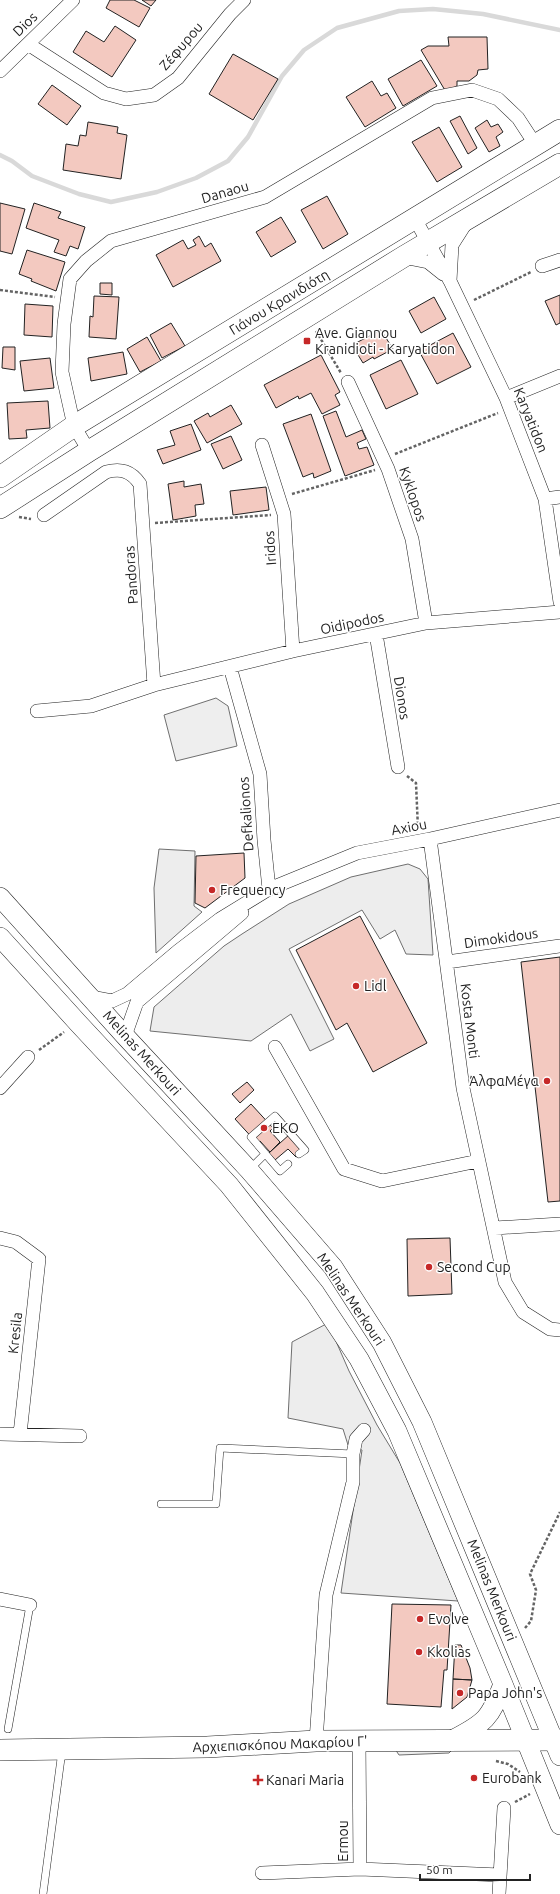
<svg xmlns="http://www.w3.org/2000/svg" width="560" height="1894" viewBox="0 0 560 1894" font-family="Ubuntu,sans-serif">
	<style>
		.green { fill: #eee; stroke: #6f6f6f }
		.parking { fill: #ededed; stroke: #6f6f6f }
		.lines { fill: none; stroke-linecap: round; stroke-linejoin: round }
		.stream { stroke: #d9d9d9; stroke-width: 4.5 }
		.building { fill: #f3c9c0; stroke: #222 }
		.lane-casing { stroke: #222; stroke-width: 8 }
		.street-casing { stroke: #222; stroke-width: 14 }
		.secondary-casing { stroke: #222; stroke-width: 20 }
		.primary-casing { stroke: #222; stroke-width: 22 }
		.path { stroke: #646464; stroke-width: 2.5; stroke-dasharray: 3 2; stroke-linecap: butt }
		.lane { stroke: #fff; stroke-width: 7 }
		.street { stroke: #fff; stroke-width: 13 }
		.secondary { stroke: #fff; stroke-width: 19 }
		.primary { stroke: #fff; stroke-width: 21 }
		.poi-dot { fill: #c62828; stroke: #fff; stroke-width: 1.5 }
		.labels { text-anchor: middle; dominant-baseline: central; stroke-width: 3; stroke-linejoin: round; paint-order: stroke }
		.street-label { font-size: 14px; fill: #222; stroke: #fff }
		.poi-label { font-size: 14px; fill: #222; stroke: #fff; text-anchor: start }
	</style>
	<rect width="100%" height="100%" fill="#fff"/>
	<path class="green" d="M216,698L228,706L237,746L176,761L164,715Z"/>
	<path class="parking" d="M159,849L195,851L194,906L202,912L156,953L154,888Z
		M408,864L420,869L428,879L433,955L406,954L395,930L380,939L362,910L289,949L334,1039L310,1051L291,1014L251,1041L150,1031L154,1007L224,946L242,934L289,904L351,877Z
		M328,1323L349,1371L377,1425L400,1463L458,1601L341,1593L362,1450L348,1445L343,1429L288,1418L292,1342Z
		M454,1748L449,1753L399,1755L395,1749Z"/>
	<g class="lines">
		<path class="stream" d="M0,155L12,161L32,176L79,194L111,202L157,192L196,178L228,161L248,137L282,76L304,50L337,28L399,11L433,9L483,14L560,30"/>
	</g>
	<path class="building" d="M110,0H134L150,8L139,27L106,8Z
		M142,0H156L151,6Z
		M115,26L136,40L112,77L73,52L86,31L104,42Z
		M448,37H487L488,69L478,70L477,75L469,81H457V86L446,92L421,50L428,46H449Z
		M233,54L278,79L253,120L209,94Z
		M421,60L437,86L403,106L388,79Z
		M372,81L381,96L387,93L396,108L365,127L346,97Z
		M52,85L81,106L67,125L38,104Z
		M460,116L477,148L468,154L450,121Z
		M487,120L491,127L498,124L503,132L496,137L500,146L489,152L475,128Z
		M88,122L118,127L117,133L127,135L121,179L63,170L66,144L78,146L80,135L86,136Z
		M439,127L462,167L437,182L412,142Z
		M327,196L348,234L323,249L301,210Z
		M0,203L25,209L12,254L0,251Z
		M34,203L61,212L58,218L85,227L78,249L70,246L66,256L54,252L59,240L26,228Z
		M281,217L296,242L271,257L256,232Z
		M199,236L205,247L211,243L221,261L173,287L156,255L183,240L188,249L196,245L193,240Z
		M27,250L65,262L56,291L31,281L32,279L19,274Z
		M100,283H112V295L100,294Z
		M560,295V323L556,325L545,301Z
		M94,296L119,297L116,339L89,337L90,316L93,317Z
		M434,297L446,319L421,333L409,311Z
		M25,304L53,306L52,337L24,335Z
		M171,323L185,346L162,358L150,335Z
		M381,330L393,349L374,359L373,357L363,363L352,345Z
		M453,333L471,367L437,384L419,351Z
		M147,337L161,361L140,372L127,349Z
		M3,347H15V370L2,368Z
		M123,352L127,374L91,381L88,358Z
		M321,355L340,392L335,395L340,405L322,414L311,393L299,399L298,396L276,408L264,385Z
		M50,358L54,388L24,391L20,361Z
		M401,360L418,394L386,409L370,375Z
		M48,401L50,428L26,430L27,438L9,439L7,403Z
		M231,405L242,424L207,443L194,421L208,413L210,417Z
		M336,411L346,437L362,430L366,439L357,443L359,449L367,447L374,465L345,476L323,416Z
		M311,414L331,471L314,478L313,473L303,477L283,424Z
		M191,424L201,450L163,464L157,450L175,445L170,431Z
		M231,436L242,460L223,469L211,444Z
		M184,481V487L201,484L204,504L195,505L196,516L173,520L168,484Z
		M266,487L269,510L233,515L230,491Z
		M244,853L245,878L205,908L195,903L196,856Z
		M360,916L427,1043L373,1072L347,1023L336,1030L296,950Z
		M560,957V1201L548,1202L521,962Z
		M247,1082L254,1090L240,1103L232,1094Z
		M251,1104L273,1128L270,1131L280,1142L270,1152L260,1141L257,1143L235,1119Z
		M290,1134L304,1150L296,1157L288,1149L275,1160L269,1153Z
		M450,1238L452,1294L408,1296L407,1239Z
		M392,1604L451,1605L447,1670H444L441,1707L387,1704Z
		M455,1645H461L470,1668L472,1680L453,1679Z
		M453,1679L472,1680L467,1697L452,1709Z"/>
	<g class="lines">
		<defs>
			<path id="lane" d="M288,1164L280,1171L251,1137L275,1116L305,1150L299,1154
				M249,1170L265,1154
				M161,1504H216L220,1448L353,1454
				M8,1729L30,1605
				M43,1894L62,1751"/>
			<path id="street" d="M28,44L104,93L126,99L154,95L178,78L230,14L244,0
				M0,71L73,0
				M415,219L450,281L506,398L545,499L560,602
				M403,257L428,262L443,274
				M542,266L560,260
				M450,281L452,245L466,223
				M348,382L388,469L412,539L426,623
				M506,398L560,376
				M262,445L284,514L293,651
				M89,451L74,426L62,372L64,324L70,279L86,261L111,241L265,197L432,98L472,90L498,99L518,118L535,144
				M545,499L560,497
				M44,515L106,472C121,468 131,471 140,484L154,685
				M376,634L398,767
				M230,667L260,774L264,840L269,889
				M37,711L91,706L154,685L293,651L426,623L560,612
				M430,839L463,1088L505,1282L523,1312L550,1329L560,1330
				M447,962L560,946
				M91,997L112,1001L127,994L178,951L220,919L269,889L357,853L430,839L560,810
				M125,1036L137,1002L242,913
				M275,1047L344,1169L382,1181L478,1161
				M0,1088L28,1057
				M495,1228L560,1224
				M0,1238L16,1242L39,1259L20,1434
				M0,1434L80,1436
				M0,1599L30,1605
				M316,1741L326,1595L353,1482V1454L356,1439L364,1430
				M360,1869L500,1875
				M262,1873L360,1869L359,1740
				M499,1894L504,1808"/>
			<path id="secondary" d="M0,897L125,1036L249,1170L333,1267L382,1343L422,1422L560,1756
				M0,937L78,1023L229,1185L315,1293L359,1359L397,1431L503,1684L560,1825
				M452,1740C485,1723 490,1719 503,1684"/>
			<path id="primary" d="M0,477L74,426L560,130
				M0,508L89,451L403,257L560,164
				M0,1750L207,1747L316,1741L560,1740"/>
		</defs>
		<use href="#lane" class="lane-casing"/>
		<use href="#street" class="street-casing"/>
		<use href="#secondary" class="secondary-casing"/>
		<use href="#primary" class="primary-casing"/>
		<path class="path" d="M0,290L55,297
			M474,300L531,272
			M316,331L341,373
			M395,454L498,413
			M292,494L375,470
			M19,517L31,519
			M155,523L271,515
			M407,776L416,783L418,829
			M39,1050L64,1032
			M525,1628L531,1621L536,1590L530,1574L560,1512
			M496,1761L508,1764L520,1772
			M515,1802L530,1794"/>
		<use href="#lane" class="lane"/>
		<use href="#street" class="street"/>
		<use href="#secondary" class="secondary"/>
		<use href="#primary" class="primary"/>
	</g>
	<g class="poi-dot">
		<rect x="303" y="337" width="8" height="8" rx="2"/>
		<circle cx="212" cy="890" r="4"/>
		<circle cx="356" cy="986" r="4"/>
		<circle cx="547" cy="1081" r="4"/>
		<circle cx="264" cy="1128" r="4"/>
		<circle cx="429" cy="1267" r="4"/>
		<circle cx="420" cy="1619" r="4"/>
		<circle cx="419" cy="1652" r="4"/>
		<circle cx="460" cy="1693" r="4"/>
		<circle cx="474" cy="1778" r="4"/>
		<path d="M256 1774h4v4h4v4h-4v4h-4v-4h-4v-4h4z"/>
	</g>
	<g class="labels">
		<g class="street-label">
			<text transform="translate(25 24) rotate(-44)">Dios</text>
			<text transform="translate(181 46) rotate(-49)">Ζέφυρου</text>
			<text transform="translate(225 192) rotate(-16)">Danaou</text>
			<text transform="translate(279 302) rotate(-31)">Γιάνου Κρανιδιότη</text>
			<text transform="translate(531 420) rotate(68)">Karyatidon</text>
			<text transform="translate(413 494) rotate(71)">Kyklopos</text>
			<text transform="translate(270 548) rotate(-94)">Iridos</text>
			<text transform="translate(131 575) rotate(-94)">Pandoras</text>
			<text transform="translate(352 623) rotate(-12)">Oidipodos</text>
			<text transform="translate(402 698) rotate(81)">Dionos</text>
			<text transform="translate(246 814) rotate(-94)">Defkalionos</text>
			<text transform="translate(409 827) rotate(-11)">Axiou</text>
			<text transform="translate(501 938) rotate(-8)">Dimokidous</text>
			<text transform="translate(470 1021) rotate(83)">Kosta Monti</text>
			<text transform="translate(142 1053) rotate(48)">Melinas Merkouri</text>
			<text transform="translate(351 1299) rotate(56)">Melinas Merkouri</text>
			<text transform="translate(15 1333) rotate(-84)">Kresila</text>
			<text transform="translate(492 1590) rotate(68)">Melinas Merkouri</text>
			<text transform="translate(280 1744) rotate(-2)">Αρχιεπισκόπου Μακαρίου Γ'</text>
			<text transform="translate(343 1841) rotate(-90)">Ermou</text>
		</g>
		<g class="poi-label">
			<text x="315" y="333">Ave. Giannou<tspan x="315" dy="16">Kranidioti - Karyatidon</tspan></text>
			<text x="220" y="890">Frequency</text>
			<text x="364" y="986">Lidl</text>
			<text x="539" y="1081" text-anchor="end">ΆλφαΜέγα</text>
			<text x="272" y="1128">EKO</text>
			<text x="437" y="1267">Second Cup</text>
			<text x="428" y="1619">Evolve</text>
			<text x="427" y="1652">Kkolias</text>
			<text x="468" y="1693">Papa John's</text>
			<text x="482" y="1778">Eurobank</text>
			<text x="266" y="1780">Kanari Maria</text>
		</g>
	</g>
	<path d="M420 1874v6h110v-6" fill="none" stroke="#222222" stroke-width="2"/>
	<text x="426" y="1874" font-size="12" fill="#222222" stroke="#ffffff" stroke-width="3" paint-order="stroke">50 m</text>
</svg>
